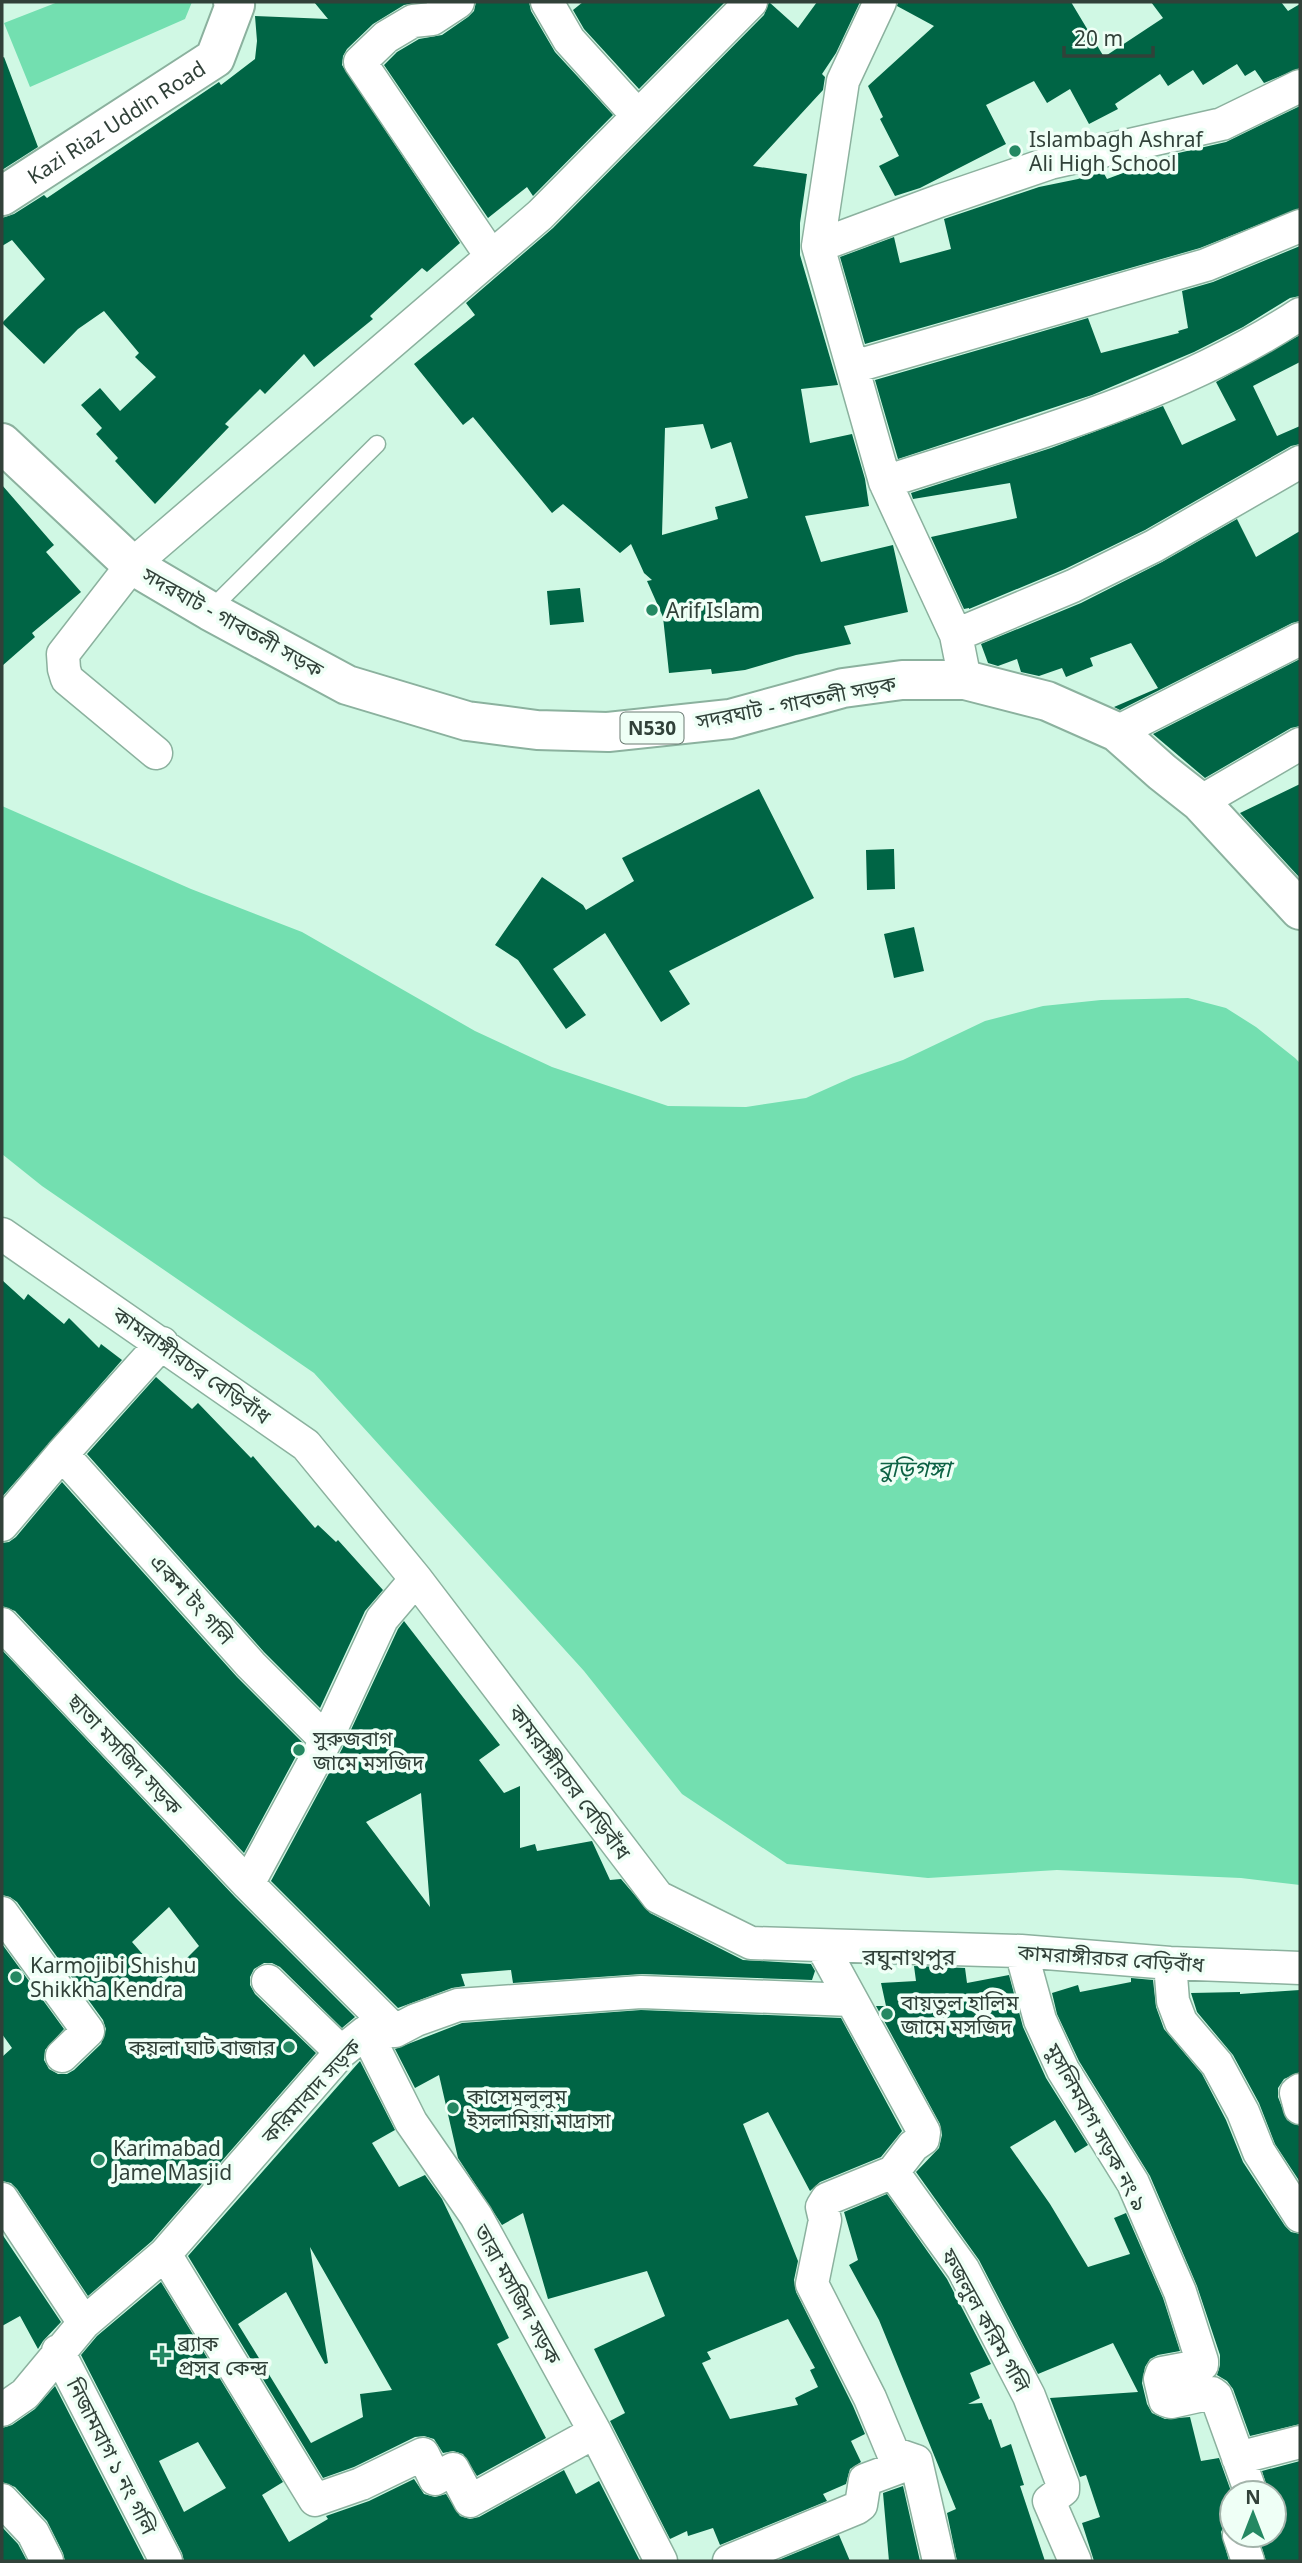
<svg xmlns="http://www.w3.org/2000/svg" width="1302" height="2563" viewBox="0 0 1302 2563" font-family="'Noto Sans','Noto Sans Bengali',sans-serif">
	<style>
		.water { fill: #73dfb0 }
		.building { fill: #006545; fill-rule: evenodd }
		.lines { fill: none; stroke-linecap: round; stroke-linejoin: round }
		.service-casing { stroke: #8bb19e; stroke-width: 19 }
		.minor-casing { stroke: #8bb19e; stroke-width: 35 }
		.tertiary-casing { stroke: #8bb19e; stroke-width: 42 }
		.trunk-casing { stroke: #8bb19e; stroke-width: 42 }
		.service { stroke: #fff; stroke-width: 16 }
		.minor { stroke: #fff; stroke-width: 32 }
		.tertiary { stroke: #fff; stroke-width: 38 }
		.trunk { stroke: #fff; stroke-width: 38 }
		.poi-dot { fill: #248862; stroke: #effff6; stroke-width: 2.5 }
		.labels { text-anchor: middle; dominant-baseline: central; stroke-width: 7; stroke-linejoin: round; paint-order: stroke }
		.shield { fill: #effff6; stroke: #6a7a72; stroke-width: 2 }
		.shield-label { font-size: 19px; font-weight: bold; fill: #314139 }
		.street-label { font-size: 21px; fill: #314139; stroke: #effff6 }
		.poi-label { font-size: 21px; fill: #314139; stroke: #effff6; text-anchor: start }
		.water-label { font-size: 23px; font-style: italic; fill: #0d6345; stroke: #effff6 }
		.neighbourhood-label { font-size: 23px; fill: #314139; stroke: #effff6 }
	</style>
	<rect width="100%" height="100%" fill="#d0f8e4"/>
	<path class="water" d="M58,2H192L185,19L30,87L4,23Z
		M2,806L191,889L302,932L475,1031L552,1067L668,1106L746,1107L806,1098L853,1077L903,1060L985,1021L1043,1006L1101,1000L1188,998L1226,1008L1256,1027L1295,1058L1300,1063V1885L1241,1878L1057,1870L928,1878L787,1864L682,1794L584,1671L314,1373L42,1186L2,1154Z"/>
	<path class="building" d="M314,2H420L404,5L373,24L347,49L343,56L342,65L460,243L427,272L422,268L370,316L373,319L314,367L304,354L265,394L260,389L225,424L229,427L155,504L115,461L118,458L96,434L102,428L81,405L100,388L120,411L156,377L135,357L139,353L104,311L78,329L44,364L2,323L45,279L12,240L2,246V218L14,214L44,195L47,198L219,82L221,85L255,59L257,41L255,16L328,19Z
		M476,2H529L531,11L555,52L613,115L533,196L527,187L488,218L384,65L397,52L419,39L442,35L468,17L474,11Z
		M583,2H725L639,89L584,29L573,10Z
		M769,2L798,28L817,2H860L836,53L822,74L825,77L823,90L753,166L807,174L800,223V255L838,385L801,389L810,443L852,434L865,479L869,506L805,516L821,562L893,545L908,612L844,626L851,644L796,655L745,670L712,674L711,669L669,673L663,617L647,581L652,580L644,573L631,544L620,553L563,504L552,513L473,417L463,425L414,364L475,315L466,303L553,228L764,15ZM703,424L711,449L731,442L748,498L715,507L718,519L662,535L665,428Z
		M898,2H1071L1104,57L1163,18L1151,2H1281L1288,11L1300,4V68L1264,83L1255,70L1245,76L1237,64L1203,85L1193,70L1168,86L1160,74L1115,104L1118,109L1089,124L1070,89L1047,103L1034,81L986,105L1006,144L920,188L895,196L879,166L899,156L880,119L883,117L868,86L934,26L897,6Z
		M4,57L38,147L2,170V58Z
		M1300,106V208L1200,248L865,344L840,257L894,237L900,263L951,249L944,219L1039,187L1078,179L1102,170L1107,179L1174,154L1226,142Z
		M1300,246V296L1290,298L1243,327L1194,352L1092,395L898,459L875,380L1088,318L1101,353L1179,333L1178,331L1188,328L1182,291L1213,282Z
		M1300,335V362L1253,386L1277,436L1300,426V444L1291,446L1145,530L1065,569L969,609V608L964,609L931,537L1017,518L1010,483L913,499L911,493L1051,448L1163,406L1182,445L1236,420L1216,382Z
		M2,485L54,545L46,552L81,592L32,633L35,637L2,666Z
		M1237,519L1256,557L1300,531V621L1292,623L1120,710L1114,707L1158,688L1131,643L1090,658L1093,666L1066,677L1062,668L1039,676L1021,672L1017,659L998,666L988,663L981,644L1081,603L1162,562Z
		M580,588L584,622L550,625L547,591Z
		M1300,659V726L1291,728L1205,778L1153,734Z
		M1300,784V878L1240,813Z
		M759,789L814,898L669,971L690,1004L661,1022L605,933L553,969L586,1015L566,1029L518,960L495,945L542,877L583,905L586,910L634,881L622,858Z
		M894,849L895,889L867,890L866,850Z
		M914,927L924,971L894,978L884,934Z
		M2,1280L24,1300L28,1294L64,1324L69,1318L99,1348L101,1344L122,1360L2,1497Z
		M156,1377L192,1409L198,1403L251,1458L253,1456L315,1528L318,1525L336,1542L338,1540L383,1590L365,1611L320,1708L264,1652L87,1454Z
		M62,1482L237,1677L303,1743L244,1853L15,1611L2,1606V1543L9,1542L16,1537Z
		M404,1621L500,1745L479,1760L504,1793L520,1786V1848L535,1844L537,1851L592,1841L610,1880L621,1879L650,1913L743,1960L811,1964L815,1971L812,1980L642,1974L513,1983L511,1970L461,1974L465,1986L452,1988L398,2008L271,1881L342,1749L398,1629ZM421,1793L430,1907L366,1822Z
		M2,1650L235,1897L355,2017L342,2028L280,1967L272,1963H264L254,1969L250,1977V1985L255,1994L316,2053L152,2241L88,2296L17,2189L11,2183L2,2181V2057L12,2048L2,2034V1944L64,2029L45,2050L44,2060L49,2069L58,2074H67L74,2070L101,2044L106,2029L103,2020L17,1902L10,1897L2,1895ZM169,1907L199,1946L165,1980L132,1942Z
		M914,1966L965,1968L967,1983L1009,1975L1023,2027L1046,2078L1088,2145L1075,2153L1055,2120L1010,2147L1050,2204L1088,2267L1130,2254L1114,2218L1126,2213L1163,2298L1180,2351L1158,2355L1150,2359L1145,2367L1142,2383L1147,2404L1152,2413L1165,2419L1190,2417L1201,2461L1219,2458L1232,2494V2518L1225,2524L1221,2532L1229,2561H1094L1082,2523L1100,2517L1086,2475L1080,2477L1050,2398L1138,2392L1113,2343L1038,2374L979,2260L916,2172L939,2148L942,2135L940,2124L876,2006H886L881,1983L916,1981Z
		M1131,1978L1153,1980L1156,2007L1164,2029L1202,2074L1226,2120L1243,2162L1285,2226L1291,2232L1300,2234V2424L1250,2436L1233,2389L1227,2381L1217,2375L1220,2365V2355L1197,2286L1150,2176L1079,2061L1057,2014L1052,1993L1078,1985L1080,1992L1131,1982Z
		M1300,1990V2072L1284,2079L1278,2088V2097L1287,2120L1300,2126V2182L1275,2144L1259,2103L1233,2055L1197,2012L1191,1993L1240,1992V1994Z
		M641,2010L841,2018L902,2131L881,2157L820,2182L810,2191L768,2112L743,2124L798,2261L794,2280L796,2292L853,2406L865,2434L851,2441L861,2462L850,2469L846,2484L823,2494L827,2501L720,2545L713,2528L688,2536L687,2531L670,2539L610,2421L625,2413L594,2349L665,2316L647,2271L548,2299L523,2213L502,2225L458,2158L439,2075L415,2088L395,2049L462,2023ZM788,2319L815,2368L810,2370L818,2387L795,2398L798,2405L730,2419L702,2363L711,2359L707,2352Z
		M360,2061L395,2130L372,2143L399,2187L425,2175L442,2199L509,2338L497,2344L546,2438L477,2476L463,2454L453,2451L443,2453L434,2439L424,2436L415,2437L354,2467L323,2478L188,2256ZM310,2247L392,2390L360,2394L363,2417L311,2443L238,2324L286,2292L325,2364L328,2363Z
		M887,2194L947,2279L991,2364L970,2373L980,2398L968,2404L982,2403L989,2420L991,2419L1001,2448L1011,2444L1024,2485L1020,2486L1045,2561H957L947,2513L956,2509L879,2320L849,2265L858,2260L844,2212Z
		M2,2234L61,2322L43,2341L38,2349L20,2316L2,2326Z
		M161,2282L283,2482L262,2495L289,2542L328,2519L326,2516L369,2501L414,2479L424,2494L435,2497L446,2494L460,2516L470,2519L479,2517L564,2470L576,2494L599,2481L640,2561H184L182,2553L81,2355L97,2336ZM198,2442L226,2488L184,2512L159,2461Z
		M55,2386L145,2561H65L63,2553L47,2521L15,2487L2,2482V2428L12,2425L35,2409Z
		M1300,2461V2561H1266L1258,2535H1274V2493H1269L1262,2471Z
		M903,2486L920,2561H889L883,2493Z
		M2,2527L18,2544L27,2561H2Z
		M839,2535L850,2561H776Z"/>
	<g class="lines">
		<defs>
			<path id="service" d="M210,610L377,444"/>
			<path id="minor" d="M458,2L432,19L413,21L386,37L360,62L491,256
				M547,2L569,40L638,116
				M880,2L843,81L818,246L885,482L956,635L965,680
				M818,246L939,201L1050,163L1222,124L1300,86
				M853,367L1206,265L1300,226
				M885,482C1027,436 1174,397 1300,314
				M956,635L1073,586L1154,546L1300,462
				M1117,732L1300,639
				M156,753L67,679L64,669L63,654L132,565L540,215L751,2
				M1200,802L1300,744
				M2,1234L306,1445L416,1579L658,1897L751,1943L1021,1951L1170,1963L1300,1968
				M62,1454L251,1665L326,1740
				M2,1525L62,1454L162,1343
				M2,1624L248,1884L395,2031
				M248,1884L326,1740L382,1619L416,1579
				M2,1913L88,2031L62,2056
				M822,1946L924,2132L923,2139L913,2146L893,2172L963,2269L1029,2396L1063,2485V2490L1049,2501L1075,2561
				M1021,1951L1040,2020L1063,2070L1133,2183L1180,2292L1202,2361V2365L1199,2366L1162,2373L1160,2379L1165,2400L1171,2402L1212,2393L1216,2396L1251,2493
				M1170,1963L1173,2001L1181,2022L1217,2064L1243,2112L1259,2152L1300,2216
				M268,1981L341,2052
				M366,2032L411,2122L476,2216L595,2432L661,2561
				M1300,2090L1296,2093L1300,2108
				M893,2172L827,2199L822,2207L825,2220L812,2284L870,2398L893,2453L916,2461L939,2561
				M2,2199L84,2323
				M165,2254L315,2500L361,2484L423,2454L435,2479L453,2469L470,2501L595,2432
				M58,2351L166,2561
				M2,2410L25,2394L84,2323L165,2254L341,2052L366,2032L395,2031L416,2020L458,2005L641,1992L851,2000
				M1238,2458L1300,2442
				M2,2500L33,2533L47,2561
				M1239,2535L1248,2561
				M729,2561L857,2508L861,2505L865,2480L916,2461"/>
			<g id="tertiary">
				<path id="s1" d="M2,196L215,58L235,5L233,2"/>
			</g>
			<path id="trunk" d="M2,443L132,565L210,611L347,685L467,721L537,730L608,732L730,719L843,688L902,680H965L1047,701L1117,732L1162,772L1200,802L1300,910"/>
		</defs>
		<use href="#service" class="service-casing"/>
		<use href="#minor" class="minor-casing"/>
		<use href="#tertiary" class="tertiary-casing"/>
		<use href="#trunk" class="trunk-casing"/>
		<use href="#service" class="service"/>
		<use href="#minor" class="minor"/>
		<use href="#tertiary" class="tertiary"/>
		<use href="#trunk" class="trunk"/>
	</g>
	<g class="poi-dot">
		<circle cx="1015" cy="151" r="7"/>
		<circle cx="652" cy="610" r="7"/>
		<circle cx="299" cy="1750" r="7"/>
		<circle cx="16" cy="1977" r="7"/>
		<circle cx="887" cy="2014" r="7"/>
		<circle cx="289" cy="2047" r="7"/>
		<circle cx="453" cy="2108" r="7"/>
		<circle cx="99" cy="2160" r="7"/>
		<path d="M158.5 2344.5h7v7h7v7h-7v7h-7v-7h-7v-7h7z"/>
	</g>
	<g class="labels">
		<rect class="shield" x="620.5" y="712.5" width="63" height="31" rx="5"/>
		<g class="shield-label">
			<text x="652" y="728">N530</text>
		</g>
		<g class="street-label">
			<text stroke="none"><textPath href="#s1" startOffset="136">Kazi Riaz Uddin Road</textPath></text>
			<text transform="translate(233 622) rotate(29)">সদরঘাট - গাবতলী সড়ক</text>
			<text transform="translate(796 702) rotate(-11)">সদরঘাট - গাবতলী সড়ক</text>
			<text transform="translate(192 1365) rotate(35)">কামরাঙ্গীরচর বেড়িবাঁধ</text>
			<text transform="translate(192 1599) rotate(48)">একশ টং গলি</text>
			<text transform="translate(125 1754) rotate(47)">ছাতা মসজিদ সড়ক</text>
			<text transform="translate(570 1782) rotate(53)">কামরাঙ্গীরচর বেড়িবাঁধ</text>
			<text transform="translate(1111 1958) rotate(4)">কামরাঙ্গীরচর বেড়িবাঁধ</text>
			<text transform="translate(311 2091) rotate(-47)">করিমাবাদ সড়ক</text>
			<text transform="translate(1097 2127) rotate(61)">মুসলিমবাগ সড়ক নং ৯</text>
			<text transform="translate(518 2294) rotate(61)">তারা মসজিদ সড়ক</text>
			<text transform="translate(986 2320) rotate(61)">ফজলুল করিম গলি</text>
			<text transform="translate(112 2456) rotate(63)">নিজামবাগ ১ নং গলি</text>
		</g>
		<g class="poi-label">
			<text x="1029" y="139">Islambagh Ashraf<tspan x="1029" dy="24">Ali High School</tspan></text>
			<text x="666" y="610">Arif Islam</text>
			<text x="313" y="1738">সুরুজবাগ<tspan x="313" dy="24">জামে মসজিদ</tspan></text>
			<text x="30" y="1965">Karmojibi Shishu<tspan x="30" dy="24">Shikkha Kendra</tspan></text>
			<text x="901" y="2002">বায়তুল হালিম<tspan x="901" dy="24">জামে মসজিদ</tspan></text>
			<text x="275" y="2047" text-anchor="end">কয়লা ঘাট বাজার</text>
			<text x="467" y="2096">কাসেমুলুলুম<tspan x="467" dy="24">ইসলামিয়া মাদ্রাসা</tspan></text>
			<text x="113" y="2148">Karimabad<tspan x="113" dy="24">Jame Masjid</tspan></text>
			<text x="178" y="2343">ব্র্যাক<tspan x="178" dy="24">প্রসব কেন্দ্র</tspan></text>
		</g>
		<g class="water-label">
			<text x="914" y="1468">বুড়িগঙ্গা</text>
		</g>
		<g class="neighbourhood-label">
			<text x="909" y="1956">রঘুনাথপুর</text>
		</g>
	</g>
	<rect width="1302" height="2563" fill="none" stroke="#314139" stroke-width="7"/>
	<g transform="translate(1253 2514)"><circle r="33" fill="#effff6" stroke="#a3b3aa" stroke-width="2"/>
	<path d="M0-5L12 26L0 18L-12 26Z" fill="#248862"/>
	<text y="-10" font-size="19" font-weight="bold" text-anchor="middle" fill="#314139">N</text>
	</g>
	<path d="M1064 46v10h89v-10" fill="none" stroke="#314139" stroke-width="3.5"/>
	<text x="1074" y="46" font-size="21" fill="#314139" stroke="#effff6" stroke-width="5" paint-order="stroke">20 m</text>
</svg>
